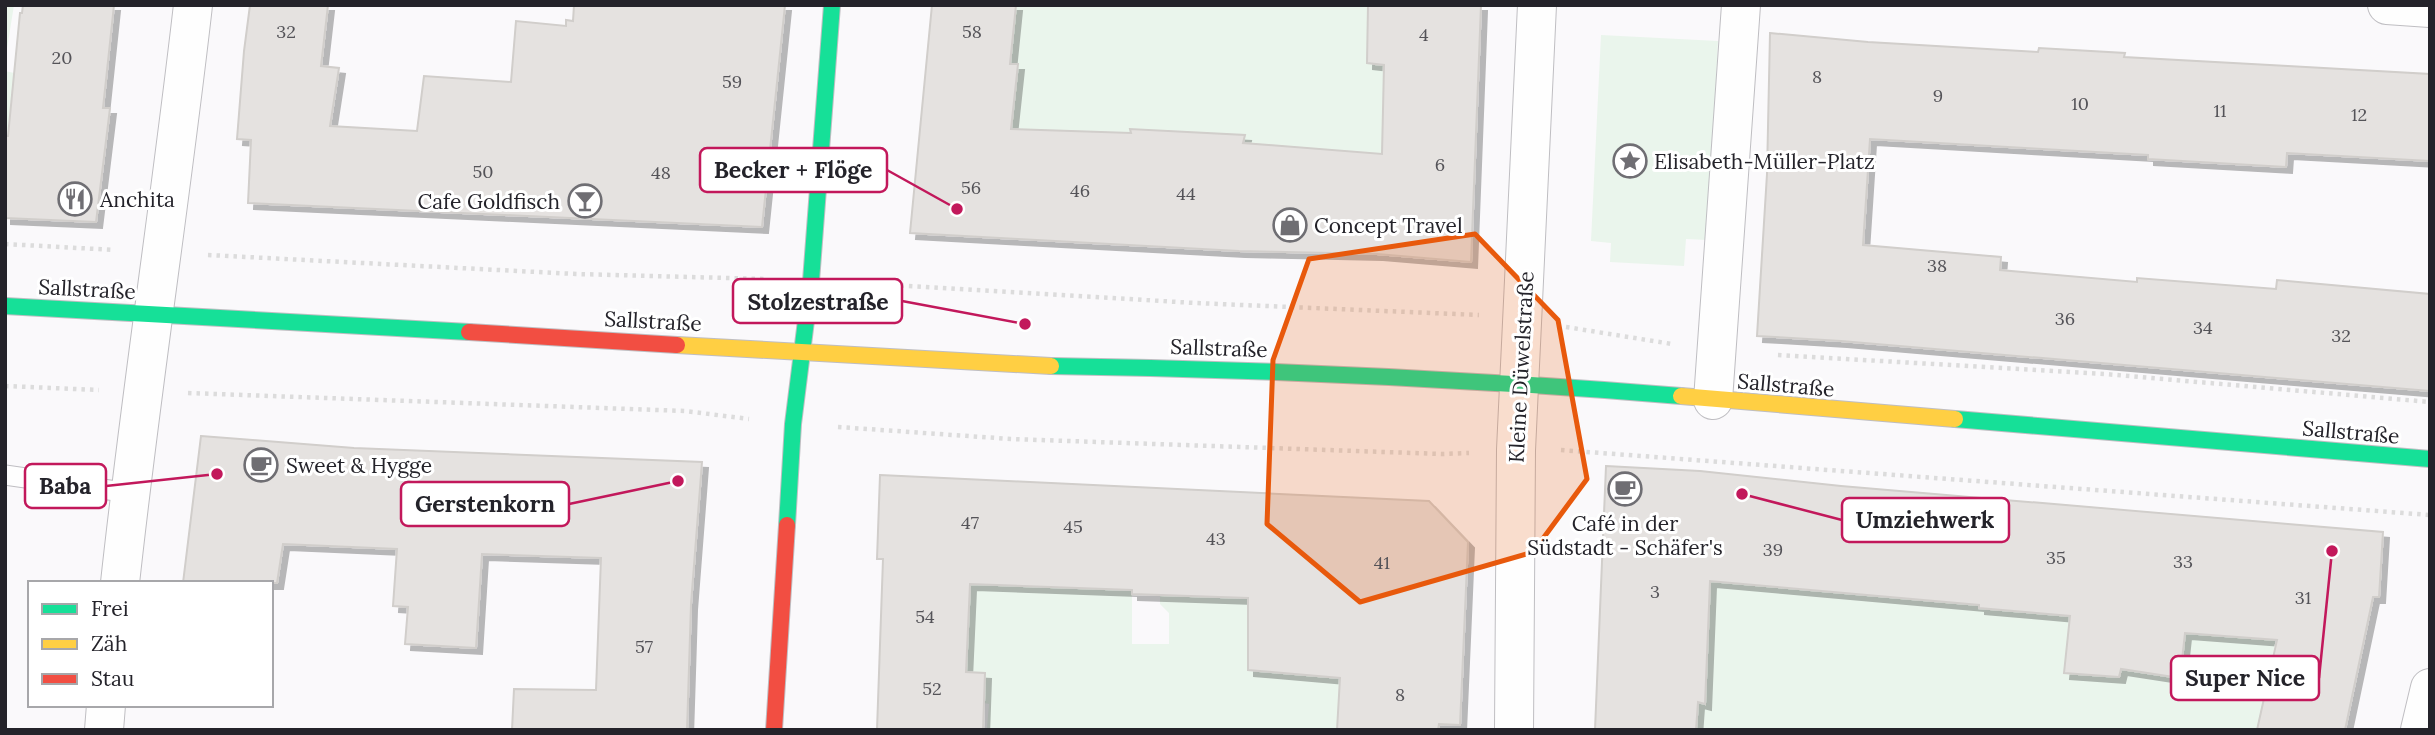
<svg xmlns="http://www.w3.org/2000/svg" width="2435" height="735" viewBox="0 0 2435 735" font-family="Lora,serif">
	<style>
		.green { fill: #eaf5ec }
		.building { fill: #e5e2e0; stroke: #d1cecb; stroke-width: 2; filter: url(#shadow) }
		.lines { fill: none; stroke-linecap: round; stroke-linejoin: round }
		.lane-casing { stroke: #bfbec2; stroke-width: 21 }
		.street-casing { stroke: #bfbec2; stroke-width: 40 }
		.fast-casing { stroke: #bfbec2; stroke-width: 18 }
		.slow-casing { stroke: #bfbec2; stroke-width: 18 }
		.jam-casing { stroke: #bfbec2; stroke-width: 18 }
		.path { stroke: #dcdcdc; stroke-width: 4.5; stroke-dasharray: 3.5 5; stroke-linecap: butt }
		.lane { stroke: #fefefe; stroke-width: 19 }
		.street { stroke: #fefefe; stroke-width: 38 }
		.fast { stroke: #16e098; stroke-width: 16 }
		.slow { stroke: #ffcf43; stroke-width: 16 }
		.jam { stroke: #f24e42; stroke-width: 16 }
		.marked { fill: #e8590c; fill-opacity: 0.2; stroke: #e8590c; stroke-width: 5; stroke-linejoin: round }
		.labels { text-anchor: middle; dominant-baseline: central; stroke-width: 6; stroke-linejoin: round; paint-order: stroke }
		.number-label { font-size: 18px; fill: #545358 }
		.poi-label { font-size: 21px; fill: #24232a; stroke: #fff; text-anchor: start }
		.street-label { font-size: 21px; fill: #24232a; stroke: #fff }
		.leader { fill: none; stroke: #c2185b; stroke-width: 2.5 }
		.callout-dot { fill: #c2185b; stroke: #fff; stroke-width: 2.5 }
		.callout { fill: #fff; stroke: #c2185b; stroke-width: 2.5 }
		.callout-label { font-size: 23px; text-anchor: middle; font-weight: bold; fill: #24232a }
	</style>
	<defs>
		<filter id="shadow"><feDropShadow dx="6" dy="6" stdDeviation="0" flood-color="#0004"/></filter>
	</defs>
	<rect width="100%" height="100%" fill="#faf9fb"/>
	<path class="green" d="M5,5H14L5,61Z
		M1016,5H1368L1367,63L1384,65L1382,128H1410L1405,165L1360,160L1357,152L1243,143L1245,135L1131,129V133L995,139L1013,108L1018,65L1010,64Z
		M1601,35L1718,41L1708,240L1686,239L1684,266L1610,262L1611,243L1591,241Z
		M5,71L14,73L7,136H5Z
		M971,563L1132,590V644H1169V613L1160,604V595L1259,599L1258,606L1248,617V669L1292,674L1340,659L1338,730H981V728H987L989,704L984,703L985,673L966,672Z
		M1710,581L1979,605L2070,616L2065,673L2118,677L2121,669L2180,678L2185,633L2282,610L2257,730H1696L1698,702L1705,704Z"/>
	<path class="building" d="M23,5H114L103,108H110L96,222L5,218V136H8L20,13H22Z
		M250,5H328L321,66L339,68L330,126L417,131L424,76L511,82L516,21L566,26V20L573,21L574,5H785L762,227L248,203L251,140L237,139L244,51Z
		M932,5H1016L1010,64H1018L1011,129L1131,133L1130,129L1245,135L1243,143L1382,154L1384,65L1367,63L1368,5H1481L1471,262L1377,254L1239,251L910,233Z
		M1770,33L1868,42L2038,52L2039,48L2125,53L2124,57L2430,74V161L2287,153L2286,167L2148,159V155L1870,139L1863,245L2001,257L2000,270L2137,282V278L2276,289L2277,280L2430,294V391L1841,341L1757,336L1767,174Z
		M201,436L354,448L702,462L691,604L687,730H512L514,689L596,690L601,558L482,554L476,648L405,644L408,607L393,606L397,549L283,544L277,583H183Z
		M1606,466L1700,471L1841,486L2383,532L2379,597H2373L2345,730H2257L2277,640L2185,633L2180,678L2121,669L2119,677L2064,673L2070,616L1979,608V605L1710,581L1705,704L1698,702L1696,730H1595Z
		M880,475L1429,501L1468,542L1460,725L1439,724L1438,730H1337L1340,678L1248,670V598L1132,594V590L970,584L966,672L985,673L983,730H877L883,559H877Z"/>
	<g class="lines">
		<defs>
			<path id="lane" d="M5,475L130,493"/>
			<path id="street" d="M2387,5L2430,8
				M1713,400L1741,5
				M120,583C141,390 171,198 193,5
				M104,730L106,705
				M1514,730L1516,450L1537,5
				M2420,730L2430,688"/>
			<path id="fast" d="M5,306L469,332
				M1051,366C1261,369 1471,379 1681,396
				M1955,419L2430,459
				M787,525L793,424L811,281L832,5"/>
			<path id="slow" d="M677,345L1051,366
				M1681,396L1955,419"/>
			<path id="jam" d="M469,332L677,345
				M774,730L787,525"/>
		</defs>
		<use href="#lane" class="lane-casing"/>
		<use href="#street" class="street-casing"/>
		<use href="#fast" class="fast-casing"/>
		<use href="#slow" class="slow-casing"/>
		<use href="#jam" class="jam-casing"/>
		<path class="path" d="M5,244L115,250
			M208,255L576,274L765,279
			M858,283L1195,303L1479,315
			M1566,327L1672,344
			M1778,355L2105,374L2430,402
			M5,386L99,390
			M188,393L685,411L749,419
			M838,427L1011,439L1442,454L1469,453
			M1561,450L2430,515"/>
		<use href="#lane" class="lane"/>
		<use href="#street" class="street"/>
		<use href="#fast" class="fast"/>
		<use href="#slow" class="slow"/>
		<use href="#jam" class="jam"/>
	</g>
	<path class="marked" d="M1475,234L1558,320L1587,479L1533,552L1360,602L1267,524L1273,360L1309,259Z"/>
	<defs>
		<symbol id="sight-ring" viewBox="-11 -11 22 22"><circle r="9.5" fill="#fff" stroke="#6f6e73" stroke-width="1.5"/><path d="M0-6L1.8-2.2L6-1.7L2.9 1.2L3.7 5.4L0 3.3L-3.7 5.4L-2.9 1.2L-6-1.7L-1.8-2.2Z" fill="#6f6e73"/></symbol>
		<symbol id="restaurant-ring" viewBox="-11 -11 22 22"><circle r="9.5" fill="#fff" stroke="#6f6e73" stroke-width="1.5"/><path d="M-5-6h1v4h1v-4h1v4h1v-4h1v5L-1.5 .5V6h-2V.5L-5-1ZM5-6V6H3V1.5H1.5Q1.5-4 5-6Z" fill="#6f6e73"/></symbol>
		<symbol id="bar-ring" viewBox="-11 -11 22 22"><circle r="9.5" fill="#fff" stroke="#6f6e73" stroke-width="1.5"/><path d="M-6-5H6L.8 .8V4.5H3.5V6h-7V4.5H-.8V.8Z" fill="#6f6e73"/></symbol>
		<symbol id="shop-ring" viewBox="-11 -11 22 22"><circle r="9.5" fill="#fff" stroke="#6f6e73" stroke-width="1.5"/><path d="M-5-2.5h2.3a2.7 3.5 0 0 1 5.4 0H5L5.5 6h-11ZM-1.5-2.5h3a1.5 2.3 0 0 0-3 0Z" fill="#6f6e73"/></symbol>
		<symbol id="cafe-ring" viewBox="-11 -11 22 22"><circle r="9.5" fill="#fff" stroke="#6f6e73" stroke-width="1.5"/><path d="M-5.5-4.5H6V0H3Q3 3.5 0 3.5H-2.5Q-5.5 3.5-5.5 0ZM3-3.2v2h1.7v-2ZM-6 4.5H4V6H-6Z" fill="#6f6e73"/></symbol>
	</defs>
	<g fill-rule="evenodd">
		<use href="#sight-ring" x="1611" y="142" width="38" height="38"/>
		<use href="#restaurant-ring" x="56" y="180" width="38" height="38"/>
		<use href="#bar-ring" x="566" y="182" width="38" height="38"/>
		<use href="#shop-ring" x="1271" y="206" width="38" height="38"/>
		<use href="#cafe-ring" x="242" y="446" width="38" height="38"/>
		<use href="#cafe-ring" x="1606" y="470" width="38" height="38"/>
	</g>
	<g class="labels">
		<g class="number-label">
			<text x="286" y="31">32</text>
			<text x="972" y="31">58</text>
			<text x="1424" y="34">4</text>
			<text x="62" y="57">20</text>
			<text x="1817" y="76">8</text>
			<text x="732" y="81">59</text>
			<text x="1938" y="95">9</text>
			<text x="2080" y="103">10</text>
			<text x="2220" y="110">11</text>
			<text x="2359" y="114">12</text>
			<text x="1440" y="164">6</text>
			<text x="483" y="171">50</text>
			<text x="661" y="172">48</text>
			<text x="971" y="187">56</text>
			<text x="1080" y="190">46</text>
			<text x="1186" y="193">44</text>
			<text x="1937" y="265">38</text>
			<text x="2065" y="318">36</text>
			<text x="2203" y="327">34</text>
			<text x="2341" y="335">32</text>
			<text x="970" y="522">47</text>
			<text x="1073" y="526">45</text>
			<text x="1216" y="538">43</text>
			<text x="1773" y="549">39</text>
			<text x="2056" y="557">35</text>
			<text x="2183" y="561">33</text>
			<text x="1382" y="562">41</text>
			<text x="1655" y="591">3</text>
			<text x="2303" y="597">31</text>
			<text x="925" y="616">54</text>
			<text x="644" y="646">57</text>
			<text x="932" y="688">52</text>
			<text x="1400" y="694">8</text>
		</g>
		<g class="poi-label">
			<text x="1654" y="161">Elisabeth-Müller-Platz</text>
			<text x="100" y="199">Anchita</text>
			<text x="560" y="201" text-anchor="end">Cafe Goldfisch</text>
			<text x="1314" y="225">Concept Travel</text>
			<text x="286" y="465">Sweet &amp; Hygge</text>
			<text x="1625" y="523" text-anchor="middle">Café in der<tspan x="1625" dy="24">Südstadt - Schäfer's</tspan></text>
		</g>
		<g class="street-label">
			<text transform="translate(87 289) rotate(3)">Sallstraße</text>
			<text transform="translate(653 321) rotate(3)">Sallstraße</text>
			<text transform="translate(1219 348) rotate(2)">Sallstraße</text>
			<text transform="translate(1521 367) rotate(-87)">Kleine Düwelstraße</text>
			<text transform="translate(1786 385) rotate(5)">Sallstraße</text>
			<text transform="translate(2351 432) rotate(5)">Sallstraße</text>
		</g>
	</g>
	<path class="leader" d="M957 209L887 170M1025 324L902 301M217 474L106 486M678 481L569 504M1742 494L1842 520M2332 551L2319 678"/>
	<g class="callout-dot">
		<circle cx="957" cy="209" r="7"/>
		<circle cx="1025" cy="324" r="7"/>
		<circle cx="217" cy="474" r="7"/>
		<circle cx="678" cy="481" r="7"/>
		<circle cx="1742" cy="494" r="7"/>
		<circle cx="2332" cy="551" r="7"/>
	</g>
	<g class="callout">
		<rect x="700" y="148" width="187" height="44" rx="7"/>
		<rect x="733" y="279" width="169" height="44" rx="7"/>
		<rect x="25" y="464" width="81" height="44" rx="7"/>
		<rect x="401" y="482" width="168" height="44" rx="7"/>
		<rect x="1842" y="498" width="167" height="44" rx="7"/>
		<rect x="2171" y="656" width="148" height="44" rx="7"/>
	</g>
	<g class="callout-label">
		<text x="793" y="178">Becker + Flöge</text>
		<text x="818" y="310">Stolzestraße</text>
		<text x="65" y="494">Baba</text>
		<text x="485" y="512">Gerstenkorn</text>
		<text x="1925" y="528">Umziehwerk</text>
		<text x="2245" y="686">Super Nice</text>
	</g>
	<rect width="2435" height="735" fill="none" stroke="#24232a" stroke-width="14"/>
	<rect x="28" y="581" width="245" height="126" fill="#ffffff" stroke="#a7a7aa" stroke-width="2"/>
	<rect x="42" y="604" width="35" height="10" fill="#16e098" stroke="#a7a7aa" stroke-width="2"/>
	<text x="91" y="616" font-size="21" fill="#24232a">Frei</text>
	<rect x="42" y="639" width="35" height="10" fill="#ffcf43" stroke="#a7a7aa" stroke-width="2"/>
	<text x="91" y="651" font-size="21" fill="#24232a">Zäh</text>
	<rect x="42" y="674" width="35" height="10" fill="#f24e42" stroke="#a7a7aa" stroke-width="2"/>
	<text x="91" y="686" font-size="21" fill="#24232a">Stau</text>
</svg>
